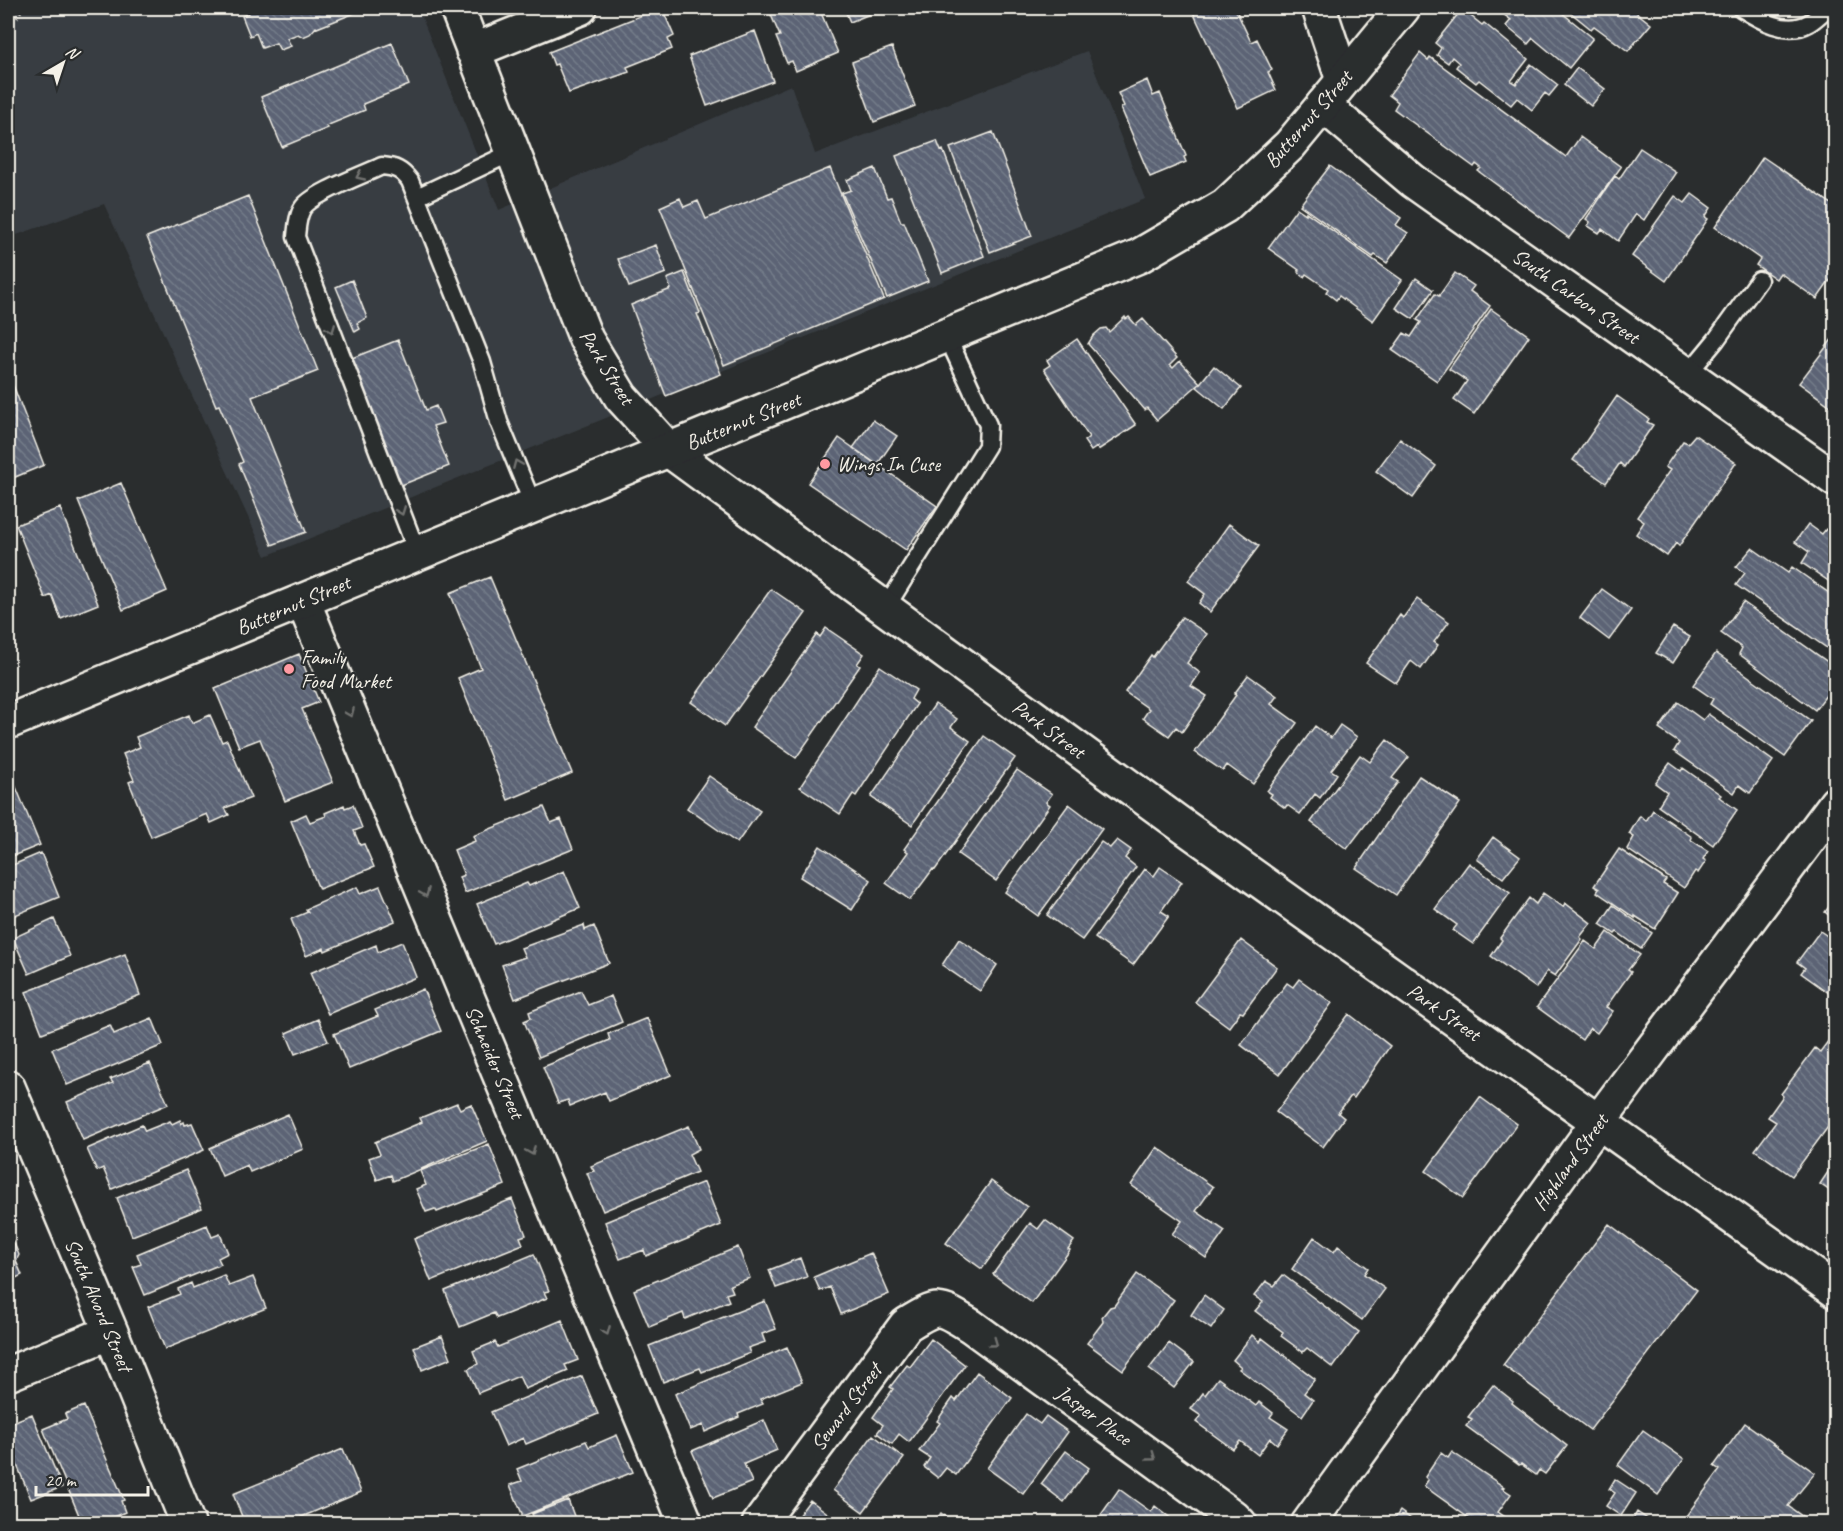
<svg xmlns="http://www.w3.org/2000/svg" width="1843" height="1531" viewBox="0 0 1843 1531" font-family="Caveat,sans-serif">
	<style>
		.built { fill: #393e43 }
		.building { fill: url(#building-back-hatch); stroke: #f4f1e8; stroke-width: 1.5 }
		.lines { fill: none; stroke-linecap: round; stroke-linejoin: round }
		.service-casing { stroke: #f4f1e8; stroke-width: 21 }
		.minor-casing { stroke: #f4f1e8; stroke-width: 38 }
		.tertiary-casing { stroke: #f4f1e8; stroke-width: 38 }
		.path { stroke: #f4f1e8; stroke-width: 4; stroke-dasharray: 1.5 4.5; stroke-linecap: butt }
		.service { stroke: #2a2d2e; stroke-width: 16 }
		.minor { stroke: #2a2d2e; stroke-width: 33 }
		.tertiary { stroke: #2a2d2e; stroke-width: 33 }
		.oneway { stroke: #71726f }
		.poi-dot { fill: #ff9aa2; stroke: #2a2d2e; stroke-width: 2 }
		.labels { text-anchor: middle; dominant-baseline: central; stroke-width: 4.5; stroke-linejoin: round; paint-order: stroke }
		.street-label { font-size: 21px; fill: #f4f1e8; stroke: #2a2d2e }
		.poi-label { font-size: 21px; fill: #f4f1e8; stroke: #2a2d2e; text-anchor: start }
	</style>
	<defs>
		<pattern id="building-back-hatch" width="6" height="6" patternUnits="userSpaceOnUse" patternTransform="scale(1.5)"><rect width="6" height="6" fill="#5b6475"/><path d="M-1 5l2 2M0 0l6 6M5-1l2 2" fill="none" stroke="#737b89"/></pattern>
	</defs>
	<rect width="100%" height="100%" fill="#2a2d2e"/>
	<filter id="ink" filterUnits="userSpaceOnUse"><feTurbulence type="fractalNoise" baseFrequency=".0167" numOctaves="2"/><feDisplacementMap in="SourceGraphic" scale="12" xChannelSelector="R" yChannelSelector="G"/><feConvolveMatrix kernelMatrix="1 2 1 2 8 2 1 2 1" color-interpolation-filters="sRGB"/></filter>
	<g filter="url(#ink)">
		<path class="built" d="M8,8H418L499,210L791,85L815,154L1087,51L1145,199L266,556L104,204L8,238Z"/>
		<path class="building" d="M246,8H364L365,9L317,28L316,27L310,34L303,37L298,34L287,38L291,46L280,50L276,43L262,48L256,33L250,36L242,16L249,13Z
			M660,8H662L674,36L668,39L672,49L627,67L629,72L569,93L557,64L554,65L549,52Z
			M768,8H819L838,53L796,71L792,61L787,63L776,37L780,36Z
			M844,8H885L850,22Z
			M1198,8H1235L1251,42L1257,39L1272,70L1268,72L1276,90L1238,108L1192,10Z
			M1495,8H1556L1593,38L1569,68L1533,38L1528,44L1506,26L1511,20Z
			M1565,8H1639L1636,12L1651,24L1628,51L1594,26L1591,29Z
			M1462,9L1482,25L1484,23L1528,59L1511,81L1516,84L1531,64L1558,85L1549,96L1545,93L1532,110L1517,98L1511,105L1479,80L1476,83L1456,67L1459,63L1452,57L1448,63L1437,55L1441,48L1435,43Z
			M755,31L773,81L707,106L689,56Z
			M392,43L409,85L363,104L365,110L326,126L328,128L282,147L261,97Z
			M892,47L915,106L874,122L852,62Z
			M1420,53L1428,60L1430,57L1566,157L1580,137L1621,167L1569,238L1478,171L1481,168L1476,164L1474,167L1394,109L1398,102L1389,95Z
			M1577,68L1605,89L1591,106L1564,85Z
			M1147,80L1153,96L1160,93L1186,156L1184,157L1186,162L1150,177L1121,108L1124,106L1118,93Z
			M993,132L1032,236L990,252L950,148Z
			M937,141L941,151L943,150L984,256L942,273L896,156Z
			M1640,148L1676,172L1644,220L1636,214L1618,241L1602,229L1599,233L1588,226L1590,222L1586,219L1615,176L1619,179Z
			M1763,157L1836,207V272L1817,299L1780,273L1776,279L1756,265L1760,259L1715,227Z
			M1330,166L1401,218L1396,225L1408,233L1387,263L1375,255L1373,257L1300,205Z
			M830,168L884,299L724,365L660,207L680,198L684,207L698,201L706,219Z
			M875,168L887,198L891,197L901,222H904L928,281L887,298L842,193L851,190L847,180Z
			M1692,194L1711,208L1705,217L1708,219L1666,281L1632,256L1675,196L1685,203Z
			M248,196L318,371L252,397L306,532L272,545L239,464L243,462L219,405L216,406L147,237Z
			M1297,208L1306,214V212L1402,280L1373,321L1339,296L1336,300L1326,292L1328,289L1306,274L1304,277L1298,272L1299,270L1268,248Z
			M656,245L666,273L629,287L618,259Z
			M684,272L700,313L697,314L721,374L666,396L631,305L671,289L667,279Z
			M1455,273L1474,286L1470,291L1490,306L1437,381L1392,350L1404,333L1411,337L1421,322L1417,320L1435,294L1439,296Z
			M1416,278L1433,290L1413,319L1396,308Z
			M352,280L367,318L357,323L360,329L355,332L336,287Z
			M1491,309L1529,336L1474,414L1454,400L1467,381L1449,369Z
			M1125,317L1126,319L1129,317L1136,325L1143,319L1177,358L1170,365L1173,368L1180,361L1200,383L1157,420L1147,408L1145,410L1088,344L1093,336L1101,329L1106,328L1109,332Z
			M1836,334V410L1799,383Z
			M1077,339L1136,425L1098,450L1097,447L1091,451L1084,441L1089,437L1044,369L1050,365L1047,360Z
			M398,340L426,410L436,406L443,423L433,426L449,466L399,486L354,375H358L352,358Z
			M1214,366L1241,388L1224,409L1197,387Z
			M8,372L44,465L8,480Z
			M1617,396L1649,419L1647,422L1653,425L1624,467L1620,463L1606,483L1573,460Z
			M873,420L897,436L877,465L853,448Z
			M1695,435L1736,463L1679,546L1676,543L1667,556L1636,534L1644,522L1637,517L1670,470L1665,467L1683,441L1688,443Z
			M839,438L937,506L906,550L808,483Z
			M1400,439L1436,466L1413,498L1376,471Z
			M121,483L167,591L123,610L78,501Z
			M60,508L98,604L61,619L52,595L45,598L16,525Z
			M1229,524L1259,546L1210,612L1199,603L1205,594L1188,581Z
			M1808,524L1822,534L1826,529L1832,533L1834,531L1836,532V586L1802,563L1809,552L1795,542Z
			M1752,548L1788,573L1792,567L1836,598V650L1834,653L1736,585L1745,573L1736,567Z
			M490,577L572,773L508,800L458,678L481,668L450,593Z
			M771,589L806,613L725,726L691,702Z
			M1602,589L1631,610L1609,640L1580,618Z
			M1417,599L1449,622L1434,642L1438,645L1421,669L1411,661L1396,683L1366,663L1400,615L1403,618Z
			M1743,602L1836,668V682L1815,710L1739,654L1742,648L1721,633Z
			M1182,617L1207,634L1187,663L1200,673L1191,686L1207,696L1182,732L1176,727L1169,736L1143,718L1149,709L1125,692L1151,655L1153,657Z
			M1673,627L1690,637L1673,663L1656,653Z
			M826,628L864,654L857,664L860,666L796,758L752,727L817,634L820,637Z
			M1716,653L1811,721L1785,757L1710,704L1713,699L1693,685Z
			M299,654L319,702L302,709L333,782L285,801L260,739L239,747L215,689Z
			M880,666L916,690L911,699L917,704L856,796L853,794L840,814L800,787Z
			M1248,675L1277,696L1271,704L1297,723L1253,784L1227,765L1223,771L1195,752L1236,695L1234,694Z
			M1678,702L1703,720L1708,714L1773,761L1750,793L1739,785L1734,793L1674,751L1679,743L1659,729Z
			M935,704L957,719L951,727L970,741L912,825L871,797Z
			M189,715L192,723L210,715L222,742L227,740L251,798L225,808L229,815L211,823L207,814L151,837L129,782L134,780L123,754L140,747L136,737Z
			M1340,725L1357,737L1331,770L1337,774L1320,798L1315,794L1300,814L1287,805L1285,808L1270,797L1272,794L1267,791L1315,726L1331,738Z
			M984,736L1015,758L935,870L933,869L910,900L886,883L908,852L904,849Z
			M1387,740L1409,757L1392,778L1398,782L1347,849L1311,822L1360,755L1370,762Z
			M1670,763L1681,771L1683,768L1721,795L1719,797L1737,810L1713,845L1658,806L1667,792L1655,783Z
			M1017,770L1052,794L1046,802L1050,805L996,881L958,854Z
			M11,775L40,845L8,858V777Z
			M709,776L760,811L737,843L687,808Z
			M1419,776L1460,803L1396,895L1356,868Z
			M1069,804L1102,829L1038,916L1005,892Z
			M344,805L345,808L353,805L362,828L354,831L360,845L364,844L374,867L319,889L291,821L306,814L310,822L326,816L325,813Z
			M544,807L551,823L561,819L573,849L465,893L459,877L464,875L454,850L475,841L473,836Z
			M1653,810L1692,837L1691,840L1708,851L1703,859L1706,861L1698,873L1695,871L1684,888L1627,849L1634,837L1629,834L1640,816L1646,821Z
			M1493,837L1520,857L1503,878L1477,859Z
			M1117,840L1131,850L1125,858L1136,867L1082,940L1047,915L1101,842L1110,848Z
			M820,846L871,880L852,910L800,877Z
			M1619,849L1666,880L1663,884L1678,893L1655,929L1635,916V918L1597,892L1599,889L1594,886Z
			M41,853L59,897L8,918V867Z
			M1469,863L1510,893L1473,944L1453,930L1457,925L1435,909Z
			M1160,867L1182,882L1161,911L1169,916L1133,965L1095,938L1145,869L1154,876Z
			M564,871L580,908L494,944L477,904L527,883L529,886Z
			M380,886L395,921L325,951L324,948L306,956L291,919L308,912L306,909L357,887L360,894Z
			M1543,893L1563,907L1565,903L1591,923L1580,937L1582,939L1555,976L1547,971L1536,988L1491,956L1502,940L1500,938L1529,898L1536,904Z
			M1836,897V921L1825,912Z
			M1613,905L1652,933L1641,949L1617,932L1615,934L1600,924Z
			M54,919L70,956L29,974L13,938Z
			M584,925L585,930L594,926L609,963L515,999L502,965L525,957L521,948Z
			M1820,931L1836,942V998L1801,973L1805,968L1797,962Z
			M1608,932L1640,955L1628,970L1631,972L1606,1007L1613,1011L1597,1033L1590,1028L1582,1040L1537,1007L1585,941L1596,949Z
			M959,939L997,965L980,991L942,965Z
			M1241,940L1277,967L1243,1013L1240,1012L1229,1027L1195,1002Z
			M402,942L416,977L328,1014L310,973L376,945L378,952Z
			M125,954L140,995L42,1033L26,992Z
			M1299,979L1332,1003L1280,1074L1241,1045L1287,983L1293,987Z
			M423,989L441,1031L349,1069L334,1034L378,1016L375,1010Z
			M581,991L588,1005L611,996L622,1022L539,1057L524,1021L531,1018L529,1012Z
			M1349,1014L1390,1046L1354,1098L1351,1096L1338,1113L1344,1118L1323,1147L1276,1112Z
			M152,1018L163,1045L67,1085L52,1049L110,1025L114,1034Z
			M647,1018L671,1075L609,1101L605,1092L570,1106L568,1100L558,1103L543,1067L610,1040L608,1034Z
			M318,1019L328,1041L295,1054L286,1033Z
			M1832,1036L1836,1038V1116L1792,1176L1755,1150L1776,1122L1768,1117L1783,1096L1781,1094L1815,1048L1820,1052Z
			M150,1063L168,1104L83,1140L67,1102L113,1083L110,1079Z
			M1480,1097L1517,1124L1463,1198L1426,1171Z
			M457,1103L460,1109L471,1104L487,1141L393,1181L391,1175L377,1180L369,1158L380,1154L375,1142L422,1122L420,1118Z
			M288,1114L303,1149L250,1172L247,1165L222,1176L210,1148Z
			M180,1120L181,1124L184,1122L185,1125L192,1123L204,1150L112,1189L103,1168L97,1171L87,1149L142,1125L145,1131L170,1121L172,1124Z
			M689,1126L699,1149L689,1154L697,1172L603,1211L587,1173L594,1171L591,1166Z
			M489,1144L505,1185L437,1212L435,1209L426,1212L416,1189L426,1185L420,1171Z
			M1157,1147L1213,1187L1196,1211L1225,1231L1206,1258L1172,1234L1182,1221L1131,1185Z
			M1836,1150V1195L1820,1184L1834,1163L1829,1160Z
			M186,1170L202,1208L132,1236L117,1198Z
			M991,1181L1027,1207L982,1269L946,1243Z
			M704,1182L721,1225L646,1256L644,1250L620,1259L605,1222Z
			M512,1199L526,1235L520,1237L523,1244L431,1281L414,1239Z
			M1045,1220L1074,1241L1068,1249L1070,1250L1032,1303L993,1274L1030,1223L1038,1229Z
			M1609,1224L1697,1290L1590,1430L1503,1365Z
			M207,1225L212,1237L220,1234L228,1253L218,1258L221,1264L145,1295L133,1267L141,1264L137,1254Z
			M1314,1237L1334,1252L1338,1246L1368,1268L1364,1274L1385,1289L1362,1320L1292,1269Z
			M8,1239L13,1241L19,1255L16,1261L22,1275L8,1282Z
			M738,1247L750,1278L730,1285L733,1292L726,1294L729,1301L685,1319L683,1313L649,1327L634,1290Z
			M871,1253L889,1294L841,1314L830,1287L820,1291L814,1277Z
			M534,1254L549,1291L544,1292L547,1298L497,1318L494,1313L460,1327L445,1291Z
			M800,1258L807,1277L776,1288L769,1270Z
			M1137,1274L1174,1300L1123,1370L1087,1343L1103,1322L1102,1317L1110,1307L1114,1306Z
			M224,1275L229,1286L253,1277L266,1308L165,1349L148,1307L180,1294L178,1289L191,1283L193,1288Z
			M1283,1275L1359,1332L1333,1368L1307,1348L1303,1352L1281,1336L1283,1332L1255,1311L1263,1302L1254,1296L1266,1281L1274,1286Z
			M1204,1295L1224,1310L1211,1329L1191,1315Z
			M765,1301L776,1329L762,1334L765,1342L748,1348L750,1353L702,1372L700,1368L663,1382L649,1346Z
			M562,1320L578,1360L565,1365L568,1371L525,1389L519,1376L478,1393L468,1369L478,1364L473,1351L495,1342L498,1347Z
			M1252,1335L1260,1342L1262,1338L1315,1379L1304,1393L1313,1400L1302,1416L1239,1369L1241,1367L1233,1360Z
			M442,1336L451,1358L422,1370L414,1347Z
			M931,1339L965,1365L909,1442L899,1434L892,1444L877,1433L883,1425L873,1417L893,1389L890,1387L907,1365L910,1367Z
			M1169,1343L1194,1362L1174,1388L1149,1369Z
			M787,1347L802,1382L760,1399L763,1404L738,1414L739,1417L705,1432L703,1425L690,1430L675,1394Z
			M977,1372L1012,1398L956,1475L946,1468L938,1478L924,1467L930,1458L919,1451L940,1423L937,1421L953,1398L956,1401Z
			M582,1376L598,1414L526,1444L523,1438L506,1446L491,1412L548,1388L549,1390Z
			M1218,1378L1256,1406L1259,1402L1273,1413L1270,1417L1288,1429L1277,1444L1270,1438L1258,1455L1240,1441L1233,1449L1196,1422L1201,1416L1191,1409L1203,1393L1205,1395Z
			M1493,1385L1513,1401L1512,1403L1567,1446L1545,1474L1539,1470L1536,1475L1521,1464L1519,1465L1466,1426L1472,1419L1468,1417Z
			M84,1406L124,1500L121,1501L125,1512L97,1524H86L84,1519L81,1520L43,1429L67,1419L65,1414Z
			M32,1414L62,1487L31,1499L8,1443V1424Z
			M1026,1414L1040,1424L1046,1416L1068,1432L1023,1494L987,1468Z
			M764,1420L777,1450L744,1464L752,1482L713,1498L692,1451Z
			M1745,1423L1815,1473L1788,1506L1813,1524H1696L1686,1516L1720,1470L1714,1466Z
			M1643,1430L1684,1459L1658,1495L1618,1465Z
			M617,1435L633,1472L523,1516L510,1485L522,1481L517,1469L586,1441L589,1447Z
			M873,1435L904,1458L863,1512L833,1490Z
			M343,1449L361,1492L285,1524H245L233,1494Z
			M1066,1451L1089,1468L1064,1502L1041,1484Z
			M1452,1452L1504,1487L1502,1488L1511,1494L1498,1512L1505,1517L1500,1524H1477L1424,1486L1428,1480L1425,1477L1441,1453L1448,1458Z
			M1615,1479L1636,1493L1621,1516L1606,1506L1615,1493L1609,1489Z
			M1119,1489L1151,1512L1155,1506L1178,1524H1098L1096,1522Z
			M568,1500L577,1524H536L532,1514Z
			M810,1500L842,1524H792Z
			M1400,1511L1418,1524H1391Z
			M1637,1512L1655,1524H1630Z
			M941,1513L955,1524H933Z
			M363,1518L366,1524H349Z"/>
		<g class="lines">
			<defs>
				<path id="service" d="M1741,8C1760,20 1786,36 1809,23C1816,19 1822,12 1828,8
					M417,197L513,152
					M1687,375L1716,340L1759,280
					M417,552L296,237C297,228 297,218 302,209C310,194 365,174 382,166C395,167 402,170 410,181L482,362L499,422L534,507
					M885,609L987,446L988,425L947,336"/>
				<path id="minor" d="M457,8L586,339L621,397L670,451L1176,821L1836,1291
					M1319,8L1343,80
					M473,51L580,8
					M1323,105L1413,181L1836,480
					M303,601L686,1524
					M8,1087L111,1332L188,1524
					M8,1374L111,1332
					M759,1524L906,1325C939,1305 937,1305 971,1326L1232,1516L1240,1524
					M1308,1524L1598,1122L1836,803"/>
				<path id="tertiary" d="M8,722L1139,256L1225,206L1290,145L1403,8"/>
			</defs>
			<use href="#service" class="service-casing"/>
			<use href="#minor" class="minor-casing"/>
			<use href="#tertiary" class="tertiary-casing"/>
			<path class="path" d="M8,26L16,18L22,8"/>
			<use href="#service" class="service"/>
			<use href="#minor" class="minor"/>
			<use href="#tertiary" class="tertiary"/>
		</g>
		<defs><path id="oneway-chevron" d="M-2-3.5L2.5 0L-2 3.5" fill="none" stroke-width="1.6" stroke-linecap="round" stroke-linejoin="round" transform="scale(1.5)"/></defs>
		<g class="oneway">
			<use href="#oneway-chevron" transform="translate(360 176) rotate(155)"/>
			<use href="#oneway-chevron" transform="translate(331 329) rotate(69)"/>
			<use href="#oneway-chevron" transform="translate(517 464) rotate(-113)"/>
			<use href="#oneway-chevron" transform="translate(401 511) rotate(69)"/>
			<use href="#oneway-chevron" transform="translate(350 713) rotate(67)"/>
			<use href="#oneway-chevron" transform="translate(425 893) rotate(67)"/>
			<use href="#oneway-chevron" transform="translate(531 1151) rotate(67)"/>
			<use href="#oneway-chevron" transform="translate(606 1331) rotate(67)"/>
			<use href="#oneway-chevron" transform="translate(994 1343) rotate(36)"/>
			<use href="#oneway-chevron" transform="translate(1152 1457) rotate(36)"/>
		</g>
	</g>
	<g class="poi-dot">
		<circle cx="825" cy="464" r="6"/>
		<circle cx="289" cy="669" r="6"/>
	</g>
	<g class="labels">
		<g class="street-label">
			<text transform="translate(1308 119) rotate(-49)">Butternut Street</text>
			<text transform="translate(1576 296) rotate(35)">South Carbon Street</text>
			<text transform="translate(607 367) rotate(58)">Park Street</text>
			<text transform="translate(743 421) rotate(-22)">Butternut Street</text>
			<text transform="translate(293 605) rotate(-23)">Butternut Street</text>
			<text transform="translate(1049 729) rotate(36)">Park Street</text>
			<text transform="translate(1444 1012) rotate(35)">Park Street</text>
			<text transform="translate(495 1062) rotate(67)">Schneider Street</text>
			<text transform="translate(1570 1162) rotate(-54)">Highland Street</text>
			<text transform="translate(99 1305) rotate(67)">South Alvord Street</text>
			<text transform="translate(846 1407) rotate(-53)">Seward Street</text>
			<text transform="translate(1094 1415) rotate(36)">Jasper Place</text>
		</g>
		<g class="poi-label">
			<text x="837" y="464">Wings In Cuse</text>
			<text x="301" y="657">Family<tspan x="301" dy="24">Food Market</tspan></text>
		</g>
	</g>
	<rect width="1843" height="1531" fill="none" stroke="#2a2d2e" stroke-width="30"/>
	<rect x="15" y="15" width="1813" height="1501" fill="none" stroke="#f4f1e8" stroke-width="2" filter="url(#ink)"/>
	<g transform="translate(63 63) rotate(39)" stroke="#2a2d2e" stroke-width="4.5" paint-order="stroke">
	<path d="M0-4.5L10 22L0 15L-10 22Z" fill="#f4f1e8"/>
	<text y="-9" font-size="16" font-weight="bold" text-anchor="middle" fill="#f4f1e8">N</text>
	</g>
	<path d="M36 1486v9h112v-9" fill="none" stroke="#f4f1e8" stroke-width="3"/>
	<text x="45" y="1486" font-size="18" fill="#f4f1e8" stroke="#2a2d2e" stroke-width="4.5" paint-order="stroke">20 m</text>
</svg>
